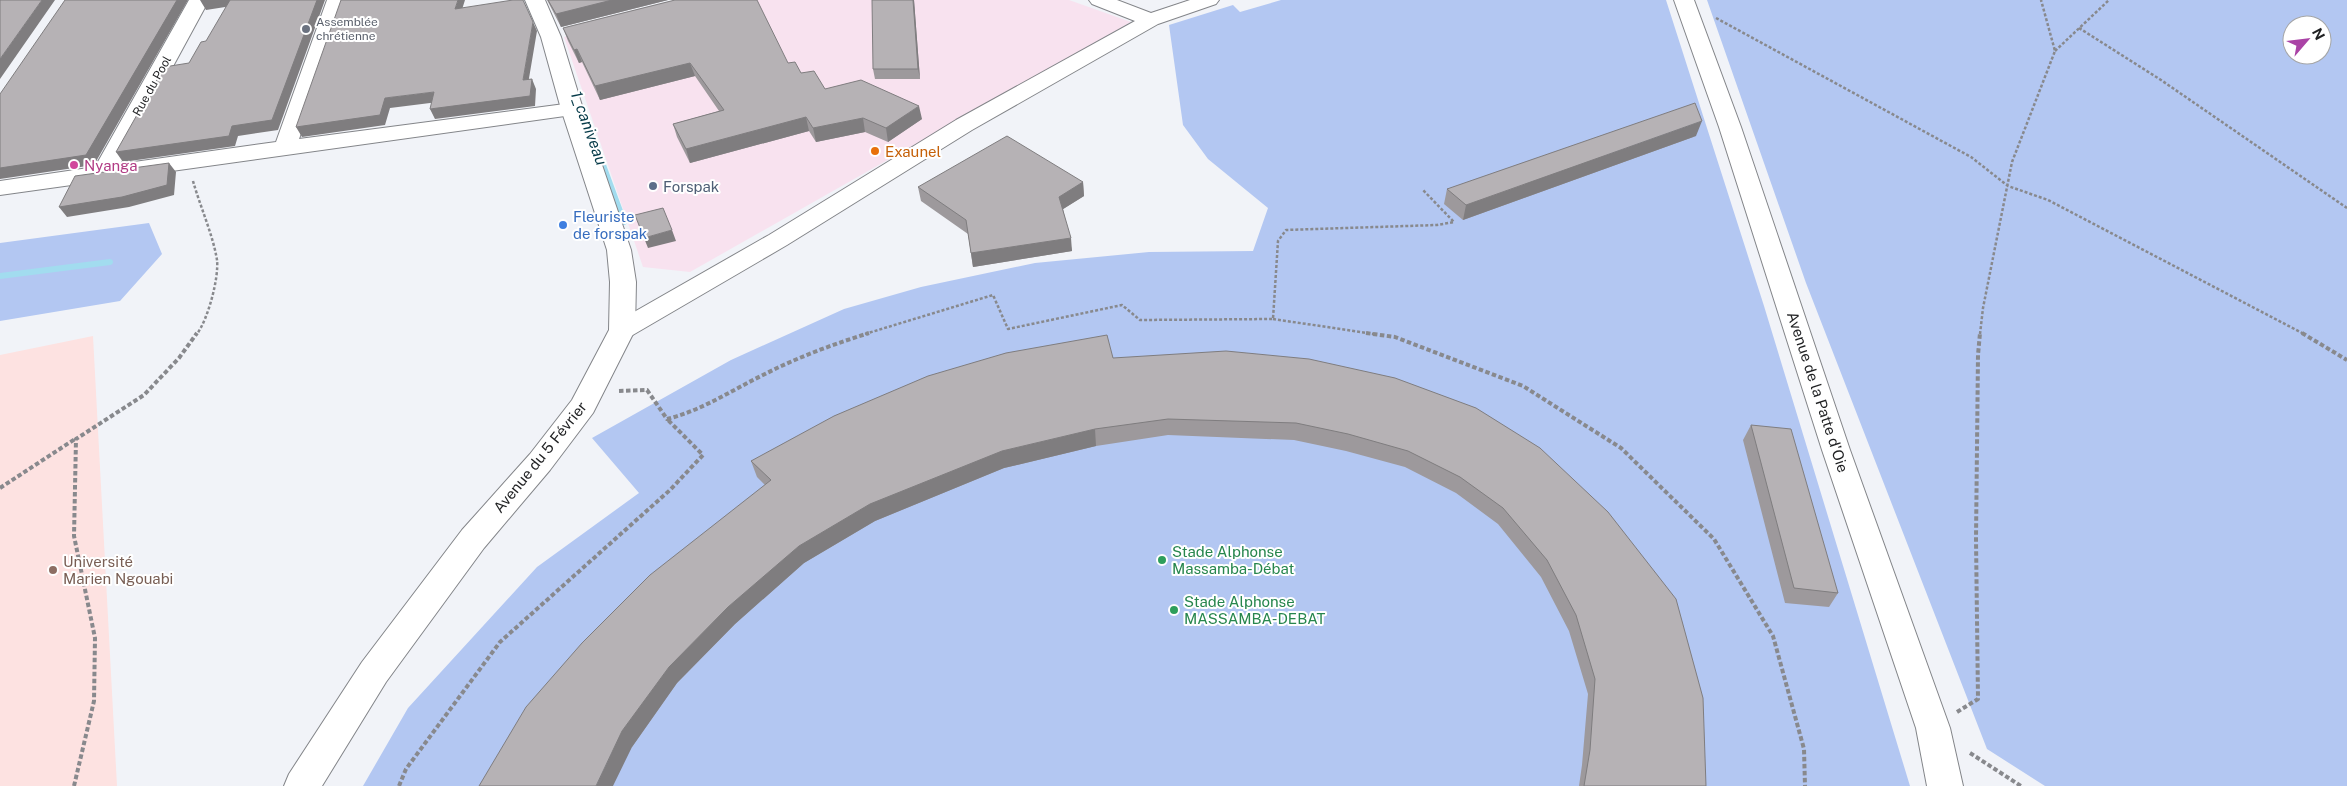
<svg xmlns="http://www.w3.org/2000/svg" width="2347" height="786" viewBox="0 0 2347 786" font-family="'Public Sans',sans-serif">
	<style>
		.commercial { fill: #f8e2ef }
		.education { fill: #fde2e1 }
		.green { fill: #b3c7f2; fill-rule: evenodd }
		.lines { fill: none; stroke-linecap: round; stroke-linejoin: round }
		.stream { stroke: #a2dcef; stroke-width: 6 }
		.street-casing { stroke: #838589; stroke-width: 2 }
		.secondary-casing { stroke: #838589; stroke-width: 2 }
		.path-far1 { stroke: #88898d; stroke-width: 2.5; stroke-dasharray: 3 2; stroke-linecap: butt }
		.path { stroke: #88898d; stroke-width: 4; stroke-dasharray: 4.5 2.5; stroke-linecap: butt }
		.street { fill: #fff; fill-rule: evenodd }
		.secondary { fill: #fff; fill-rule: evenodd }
		.wall { fill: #9d999c }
		.shaded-wall { fill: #7f7d7f }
		.building { fill: #b6b2b5; stroke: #7f7d7f }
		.worship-dot { fill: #6b7280; stroke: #fff; stroke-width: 2 }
		.food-dot { fill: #e8710a; stroke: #fff; stroke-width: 2 }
		.hotel-dot { fill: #d1479c; stroke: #fff; stroke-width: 2 }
		.service-dot { fill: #5c6f8a; stroke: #fff; stroke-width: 2 }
		.shop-dot { fill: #3f7fe0; stroke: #fff; stroke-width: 2 }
		.leisure-dot { fill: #2e9e5b; stroke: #fff; stroke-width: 2 }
		.education-dot { fill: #8d6e63; stroke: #fff; stroke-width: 2 }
		.labels { text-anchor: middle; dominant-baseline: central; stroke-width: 4; stroke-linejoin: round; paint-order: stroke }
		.far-worship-label { font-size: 12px; fill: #5b616d; stroke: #fff; text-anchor: start }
		.far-street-label { font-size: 12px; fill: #1f2022; stroke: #fff }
		.food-label { font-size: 15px; fill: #c56008; stroke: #fff; text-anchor: start }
		.hotel-label { font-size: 15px; fill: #b23c85; stroke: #fff; text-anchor: start }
		.service-label { font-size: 15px; fill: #4e5e75; stroke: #fff; text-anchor: start }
		.shop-label { font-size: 15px; fill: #366cbe; stroke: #fff; text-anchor: start }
		.street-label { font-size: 15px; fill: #1f2022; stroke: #fff }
		.leisure-label { font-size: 15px; fill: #27864d; stroke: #fff; text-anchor: start }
		.education-label { font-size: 15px; fill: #785e54; stroke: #fff; text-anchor: start }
		.water-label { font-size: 16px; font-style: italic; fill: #053a48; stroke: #fff }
	</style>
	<rect width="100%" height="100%" fill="#f1f3f8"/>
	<path class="commercial" d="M722,0H1069L1131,22L690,272L643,267L564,37Z"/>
	<path class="education" d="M93,336L117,786H0V355Z"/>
	<path class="green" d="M1281,0H1666L1764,306L1910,786H363L408,708L537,567L639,493L592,438L731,360L844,309L921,287L1035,263L1149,252L1253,251L1268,208L1208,159L1183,125L1169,25L1233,5L1240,12Z
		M1707,0H2347V786H2045L1987,749L1806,283ZM2292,25H2322V55H2292Z
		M149,223L162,254L120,301L0,321V243Z"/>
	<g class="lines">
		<path class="stream" d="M589,127L624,222
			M0,276L110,262"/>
		<defs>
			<path id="street" d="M189,0H209L120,164L276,142L327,0H347L299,139L572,103L580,104L583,109L580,114L572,115L0,195V181L95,167Z
				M1089,0H1117L1151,13L1190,0H1219L1216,4L1158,24L972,130L787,245L631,336L622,339L613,336L609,330L613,324L769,235L956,120L1135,21L1092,4Z
				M1674,0H1694L1741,127L1850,450L1950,728L1963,786H1927L1916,728L1822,450L1719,127Z"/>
			<path id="secondary" d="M525,0H545L561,37L583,109L631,250L636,282L635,330L593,413L550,470L484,548L386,682L322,786H284L289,774L362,662L462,530L530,454L572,400L609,330L610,282L607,250L561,109L541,37Z"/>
		</defs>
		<use href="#street" class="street-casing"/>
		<use href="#secondary" class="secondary-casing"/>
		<path class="path-far1" d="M1716,18L1971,157L2008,186L2048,200L2304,334
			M2079,28L2161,80L2347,208
			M2055,51L2109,0
			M193,181C200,206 213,235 217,260C219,278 208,319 197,334
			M1273,319L1374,334
			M865,334L993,295L1008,329L1122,305L1140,320L1273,319L1278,241L1286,230L1437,225L1454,222L1423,190
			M1980,334L1983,308L2012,162L2055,51L2041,0"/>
		<path class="path" d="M1366,333L1395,337L1523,386L1621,448L1714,539L1773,636L1804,749L1805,786
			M2302,333L2347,360
			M619,391L647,390L667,419C703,410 732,390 765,374C798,357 834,344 869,333
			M0,488L75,439
			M1957,712L1978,699L1976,539L1978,355L1980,333
			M1970,753L2021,786
			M74,786L94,701L95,638L74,536L76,439L144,395L179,358L197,333
			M399,786L406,769L500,642L670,490L703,455L667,419"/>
		<use href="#street" class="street"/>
		<use href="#secondary" class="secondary"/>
	</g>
	<path class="wall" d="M547,0H668L561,27Z
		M914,0L920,79H875L873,69Z
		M563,28L788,63L801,73L825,89L922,119L888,142L865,132L816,142L809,131L690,163L677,137L673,124L719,111L695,76L600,100L582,62L579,63L568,41Z
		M1696,136L1463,220L1444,204L1447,189Z
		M1083,182L1084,196L1063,209L1072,251L973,267L968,234L921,201L918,187Z
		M1113,358L1476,408L1706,786H1579L1582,765L1588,694L1569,631L1541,577L1498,524L1456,493L1405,467L1346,451L1294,440L1168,435L1096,446L1004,468L875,521L804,563L735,624L677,683L632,747L479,786L765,485L757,477L751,461Z
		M1751,425L1838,593L1829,607L1785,603L1743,440Z"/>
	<path class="shaded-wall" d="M42,0H55L0,79V59Z
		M177,0H188L94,165L0,179V168Z
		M200,0H235L238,5L206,10Z
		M317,0H325L278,130L238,136L235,146L123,162L116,152L232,126Z
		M458,0H465L459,19L455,9Z
		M612,0H668L561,27L556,14Z
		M913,0H914L920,79L918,69Z
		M533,22L537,31L527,90L523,80Z
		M577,49L582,62L579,63L574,50Z
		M690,63L695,76L600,100L595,86Z
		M532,79L536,89L535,106L435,119L430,109Z
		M434,92L438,102L390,108L385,125L302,137L296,127L385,98Z
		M919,106L922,119L888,142L886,128Z
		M806,117L809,131L690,163L686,149Z
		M863,118L865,132L816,142L813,128Z
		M1702,121L1696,136L1463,220L1466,205Z
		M169,163L176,172L174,195L129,207L67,217L59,207Z
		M1083,182L1084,196L1060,211L1059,197Z
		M672,230L676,241L648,248L644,238Z
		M1071,238L1072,251L973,267L971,253Z
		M1095,429L1096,446L1004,468L875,521L804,563L735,624L677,683L632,747L613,786H596L622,731L669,667L728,607L799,546L870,504L1002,451Z"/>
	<path class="building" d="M0,0H42L0,59Z
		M65,0H177L86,155L0,168V94Z
		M230,0H317L272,120L232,126L229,136L116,152L164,67L189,63L201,42L206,41Z
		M341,0H458L455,9L513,0H523L533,22L523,80L532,79L530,96L430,109L434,92L385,98L380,115L296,127Z
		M548,0H612L556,14Z
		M675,0H757L788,63L795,62L801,73L814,71L825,89L861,80L919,106L886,128L863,118L813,128L806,117L686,149L673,124L724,110L690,63L595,86L577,49L574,50L563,28Z
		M872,0H913L918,69H873Z
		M1695,103L1702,121L1466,205L1447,189Z
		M1007,136L1083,182L1059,197L1071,238L971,253L966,220L918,187Z
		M169,163L167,185L122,197L59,207L75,176Z
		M663,208L672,230L644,238L635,215Z
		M1107,335L1113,358L1226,351L1309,359L1395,378L1476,408L1540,448L1608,512L1676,599L1703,698L1706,786H1584L1590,750L1595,679L1576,615L1547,560L1503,508L1460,477L1408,451L1348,434L1296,423L1168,419L1095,429L1002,451L870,504L799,546L728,607L669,667L622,731L596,786H479L526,707L582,643L650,575L771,480L751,461L834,416L928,376L1006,353Z
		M1751,425L1791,429L1838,593L1794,588Z"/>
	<circle class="worship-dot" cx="306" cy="29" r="5"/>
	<circle class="food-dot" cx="875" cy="151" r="5"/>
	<circle class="hotel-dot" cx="74" cy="165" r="5"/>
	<circle class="service-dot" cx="653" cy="186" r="5"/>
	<circle class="shop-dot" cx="563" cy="225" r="5"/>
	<g class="leisure-dot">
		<circle cx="1162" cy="560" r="5"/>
		<circle cx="1174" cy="610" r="5"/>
	</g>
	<circle class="education-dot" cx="53" cy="570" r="5"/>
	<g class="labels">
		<g class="far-worship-label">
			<text x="316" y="22">Assemblée<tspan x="316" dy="14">chrétienne</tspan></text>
		</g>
		<g class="far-street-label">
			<text transform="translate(152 86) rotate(-61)">Rue du Pool</text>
		</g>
		<g class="food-label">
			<text x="885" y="151">Exaunel</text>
		</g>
		<g class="hotel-label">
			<text x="84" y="165">Nyanga</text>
		</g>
		<g class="service-label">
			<text x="663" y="186">Forspak</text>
		</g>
		<g class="shop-label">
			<text x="573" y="216">Fleuriste<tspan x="573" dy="17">de forspak</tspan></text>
		</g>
		<g class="street-label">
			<text transform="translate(1818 392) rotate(72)">Avenue de la Patte d'Oie</text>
			<text transform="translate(540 457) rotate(-51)">Avenue du 5 Février</text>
		</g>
		<g class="leisure-label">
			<text x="1172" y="551">Stade Alphonse<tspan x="1172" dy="17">Massamba-Débat</tspan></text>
			<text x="1184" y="601">Stade Alphonse<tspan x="1184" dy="17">MASSAMBA-DEBAT</tspan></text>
		</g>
		<g class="education-label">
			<text x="63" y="561">Université<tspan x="63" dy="17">Marien Ngouabi</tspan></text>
		</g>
		<g class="water-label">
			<text transform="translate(589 128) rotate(70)">1_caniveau</text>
		</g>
	</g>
	<g transform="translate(2307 40) rotate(62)"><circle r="24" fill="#ffffff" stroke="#a5a6a7"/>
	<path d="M0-4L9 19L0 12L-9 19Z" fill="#aa43a6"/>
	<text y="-8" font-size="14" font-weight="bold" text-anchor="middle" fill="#1f2022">N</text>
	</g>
</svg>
